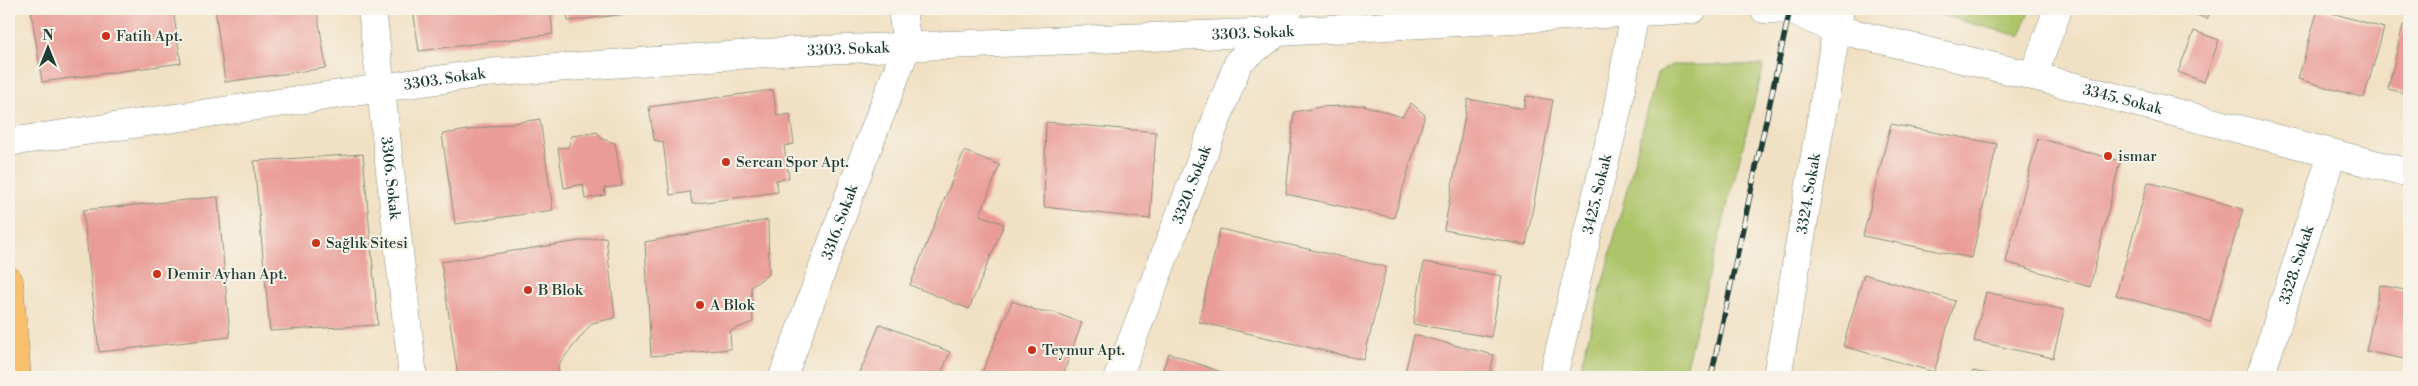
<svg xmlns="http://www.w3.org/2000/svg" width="2418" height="386" viewBox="0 0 2418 386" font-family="'Libre Bodoni',serif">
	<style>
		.green { fill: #adc469; stroke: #66804e }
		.building { fill: #ea9d98 }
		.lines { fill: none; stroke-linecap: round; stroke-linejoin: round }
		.minor-casing { stroke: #888f7c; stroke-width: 29 }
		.major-casing { stroke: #888f7c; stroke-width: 29 }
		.minor { stroke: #fff; stroke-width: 28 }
		.major { stroke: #f8bf6c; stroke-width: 28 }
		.rail-casing { stroke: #1f3d34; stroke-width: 5.5 }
		.rail { stroke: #f7f3e8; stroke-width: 4; stroke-dasharray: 11; stroke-linecap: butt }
		.poi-dot { fill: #c8321e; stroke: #f7f3e8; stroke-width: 2 }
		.labels { text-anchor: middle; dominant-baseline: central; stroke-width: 4; stroke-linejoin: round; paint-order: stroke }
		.street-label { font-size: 15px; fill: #1f3d34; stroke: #f7f3e8 }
		.poi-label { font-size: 15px; fill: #1f3d34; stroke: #f7f3e8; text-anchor: start }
	</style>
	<rect width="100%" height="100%" fill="#f7f3e8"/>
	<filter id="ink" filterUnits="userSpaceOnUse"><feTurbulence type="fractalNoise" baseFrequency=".02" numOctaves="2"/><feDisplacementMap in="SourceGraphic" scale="10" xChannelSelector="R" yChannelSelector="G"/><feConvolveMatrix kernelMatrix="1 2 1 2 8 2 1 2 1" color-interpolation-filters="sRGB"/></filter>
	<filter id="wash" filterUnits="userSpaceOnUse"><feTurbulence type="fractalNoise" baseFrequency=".0096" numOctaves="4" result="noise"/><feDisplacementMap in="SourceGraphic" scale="20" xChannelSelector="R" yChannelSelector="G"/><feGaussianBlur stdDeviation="1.12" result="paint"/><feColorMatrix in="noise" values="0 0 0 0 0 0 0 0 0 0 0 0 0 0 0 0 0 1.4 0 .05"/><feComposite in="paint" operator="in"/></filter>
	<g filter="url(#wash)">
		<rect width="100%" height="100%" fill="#f1e1c4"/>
		<path class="green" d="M1917,9H2030L2020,36Z
			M1671,65H1764L1683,377H1578L1657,74Z"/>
		<g id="blocks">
			<path class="building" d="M31,9H173L181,63L42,82Z
				M215,9H317L326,68L225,82Z
				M413,9H550L553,34L419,51Z
				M566,9H660V10L568,21Z
				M2181,9H2211L2207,19Z
				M2318,9L2384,28L2364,98L2298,79Z
				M2403,25L2409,27V94L2388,89Z
				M2194,31L2219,40L2204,82L2178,72Z
				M773,90L777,116L790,114L794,144L784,146L789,178L776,180L778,192L692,204L690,192L670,195L663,142L654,140L649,107Z
				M1526,96L1553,100L1526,245L1444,230L1468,99L1524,109Z
				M1411,103L1425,115L1394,218L1286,194L1294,112L1320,107L1363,105L1402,117Z
				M540,119L553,210L455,224L442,134Z
				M1046,122L1156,132L1150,219L1044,207Z
				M1891,124L1997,144L1972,258L1863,236Z
				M597,132L602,139L615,143L622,186L604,188L605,195L585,199L583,184L564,188L558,148L568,147L572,136Z
				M2038,138L2120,161L2090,287L2006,262Z
				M964,151L1000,165L980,215L1004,224L969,309L910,285Z
				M363,154L378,325L270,331L254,161Z
				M2148,182L2243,209L2210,322L2116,295Z
				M218,197L230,337L99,352L83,210Z
				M768,220L769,274L751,287L753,322L730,331L731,349L651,356L645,242Z
				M1220,229L1386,267L1364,360L1199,322Z
				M606,237L615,318L592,323L558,365L559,377H458L441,262Z
				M1424,262L1502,276L1491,337L1413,324Z
				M1864,274L1955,301L1934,372L1843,346Z
				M2380,285L2409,291V360L2366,351Z
				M1986,292L2064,310L2053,358L1974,341Z
				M1012,301L1041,312H1053L1082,323L1062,377H980Z
				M880,324L950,352L940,377H858Z
				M1414,335L1494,355L1489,377H1404Z
				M1169,353L1234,377H1160Z
				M1973,371L1999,376V377H1972Z
				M2306,373L2321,377H2305Z"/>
		</g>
	</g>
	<g filter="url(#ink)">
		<use href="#blocks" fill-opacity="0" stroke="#888f7c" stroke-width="1"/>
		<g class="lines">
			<defs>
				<g id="minor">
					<path id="s1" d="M372,9L413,377"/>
					<path id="s2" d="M1764,9L1790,10L1835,29L2033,76L2409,173"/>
					<path d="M2033,76L2058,9"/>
					<path id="s3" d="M9,142L485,73L795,51L1278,32L1693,9"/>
					<path id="s4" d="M783,377L855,180L907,46L902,9"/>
					<path id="s5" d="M1118,377L1239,61L1278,32L1289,9"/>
					<path id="s6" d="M1553,377L1617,111L1635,12"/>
					<path id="s7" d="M1777,377L1840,9"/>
					<path id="s8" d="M2260,377L2332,154"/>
				</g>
				<path id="major" d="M9,281L17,377"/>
			</defs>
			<use href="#minor" class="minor-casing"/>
			<use href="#major" class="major-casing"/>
			<use href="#minor" class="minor"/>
			<use href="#major" class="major"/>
			<defs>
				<path id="rail" d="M1711,377L1790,9"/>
			</defs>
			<use href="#rail" class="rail-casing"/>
			<use href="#rail" class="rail"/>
		</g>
	</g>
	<g class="poi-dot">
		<circle cx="106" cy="36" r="5"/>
		<circle cx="2108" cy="156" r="5"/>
		<circle cx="726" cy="162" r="5"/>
		<circle cx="316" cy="243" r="5"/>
		<circle cx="157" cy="274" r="5"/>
		<circle cx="528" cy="290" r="5"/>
		<circle cx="700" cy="305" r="5"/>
		<circle cx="1032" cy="350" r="5"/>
	</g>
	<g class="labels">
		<g class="street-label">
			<text stroke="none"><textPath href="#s3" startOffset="1250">3303. Sokak</textPath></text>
			<text stroke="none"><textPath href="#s3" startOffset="845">3303. Sokak</textPath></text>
			<text stroke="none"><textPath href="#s3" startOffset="440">3303. Sokak</textPath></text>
			<text stroke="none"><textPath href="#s2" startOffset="371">3345. Sokak</textPath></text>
			<text stroke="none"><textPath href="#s1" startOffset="170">3306. Sokak</textPath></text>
			<text stroke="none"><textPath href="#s5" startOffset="206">3320. Sokak</textPath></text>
			<text stroke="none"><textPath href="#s7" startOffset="186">3324. Sokak</textPath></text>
			<text stroke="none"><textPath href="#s6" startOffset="188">3425. Sokak</textPath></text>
			<text stroke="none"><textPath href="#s4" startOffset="165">3316. Sokak</textPath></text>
			<text stroke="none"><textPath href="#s8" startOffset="118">3328. Sokak</textPath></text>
		</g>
		<g class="poi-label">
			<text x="116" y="36">Fatih Apt.</text>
			<text x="2118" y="156">ismar</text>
			<text x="736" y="162">Sercan Spor Apt.</text>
			<text x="326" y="243">Sağlık Sitesi</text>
			<text x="167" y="274">Demir Ayhan Apt.</text>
			<text x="538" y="290">B Blok</text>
			<text x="710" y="305">A Blok</text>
			<text x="1042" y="350">Teymur Apt.</text>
		</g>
	</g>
	<rect width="2418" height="386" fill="none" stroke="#f7f3e8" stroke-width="30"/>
	<g transform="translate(48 48)" stroke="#f7f3e8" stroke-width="4" paint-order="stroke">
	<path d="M0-4L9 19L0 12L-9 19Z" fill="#1f3d34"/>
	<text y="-8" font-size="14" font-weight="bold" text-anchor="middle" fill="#1f3d34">N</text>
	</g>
</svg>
